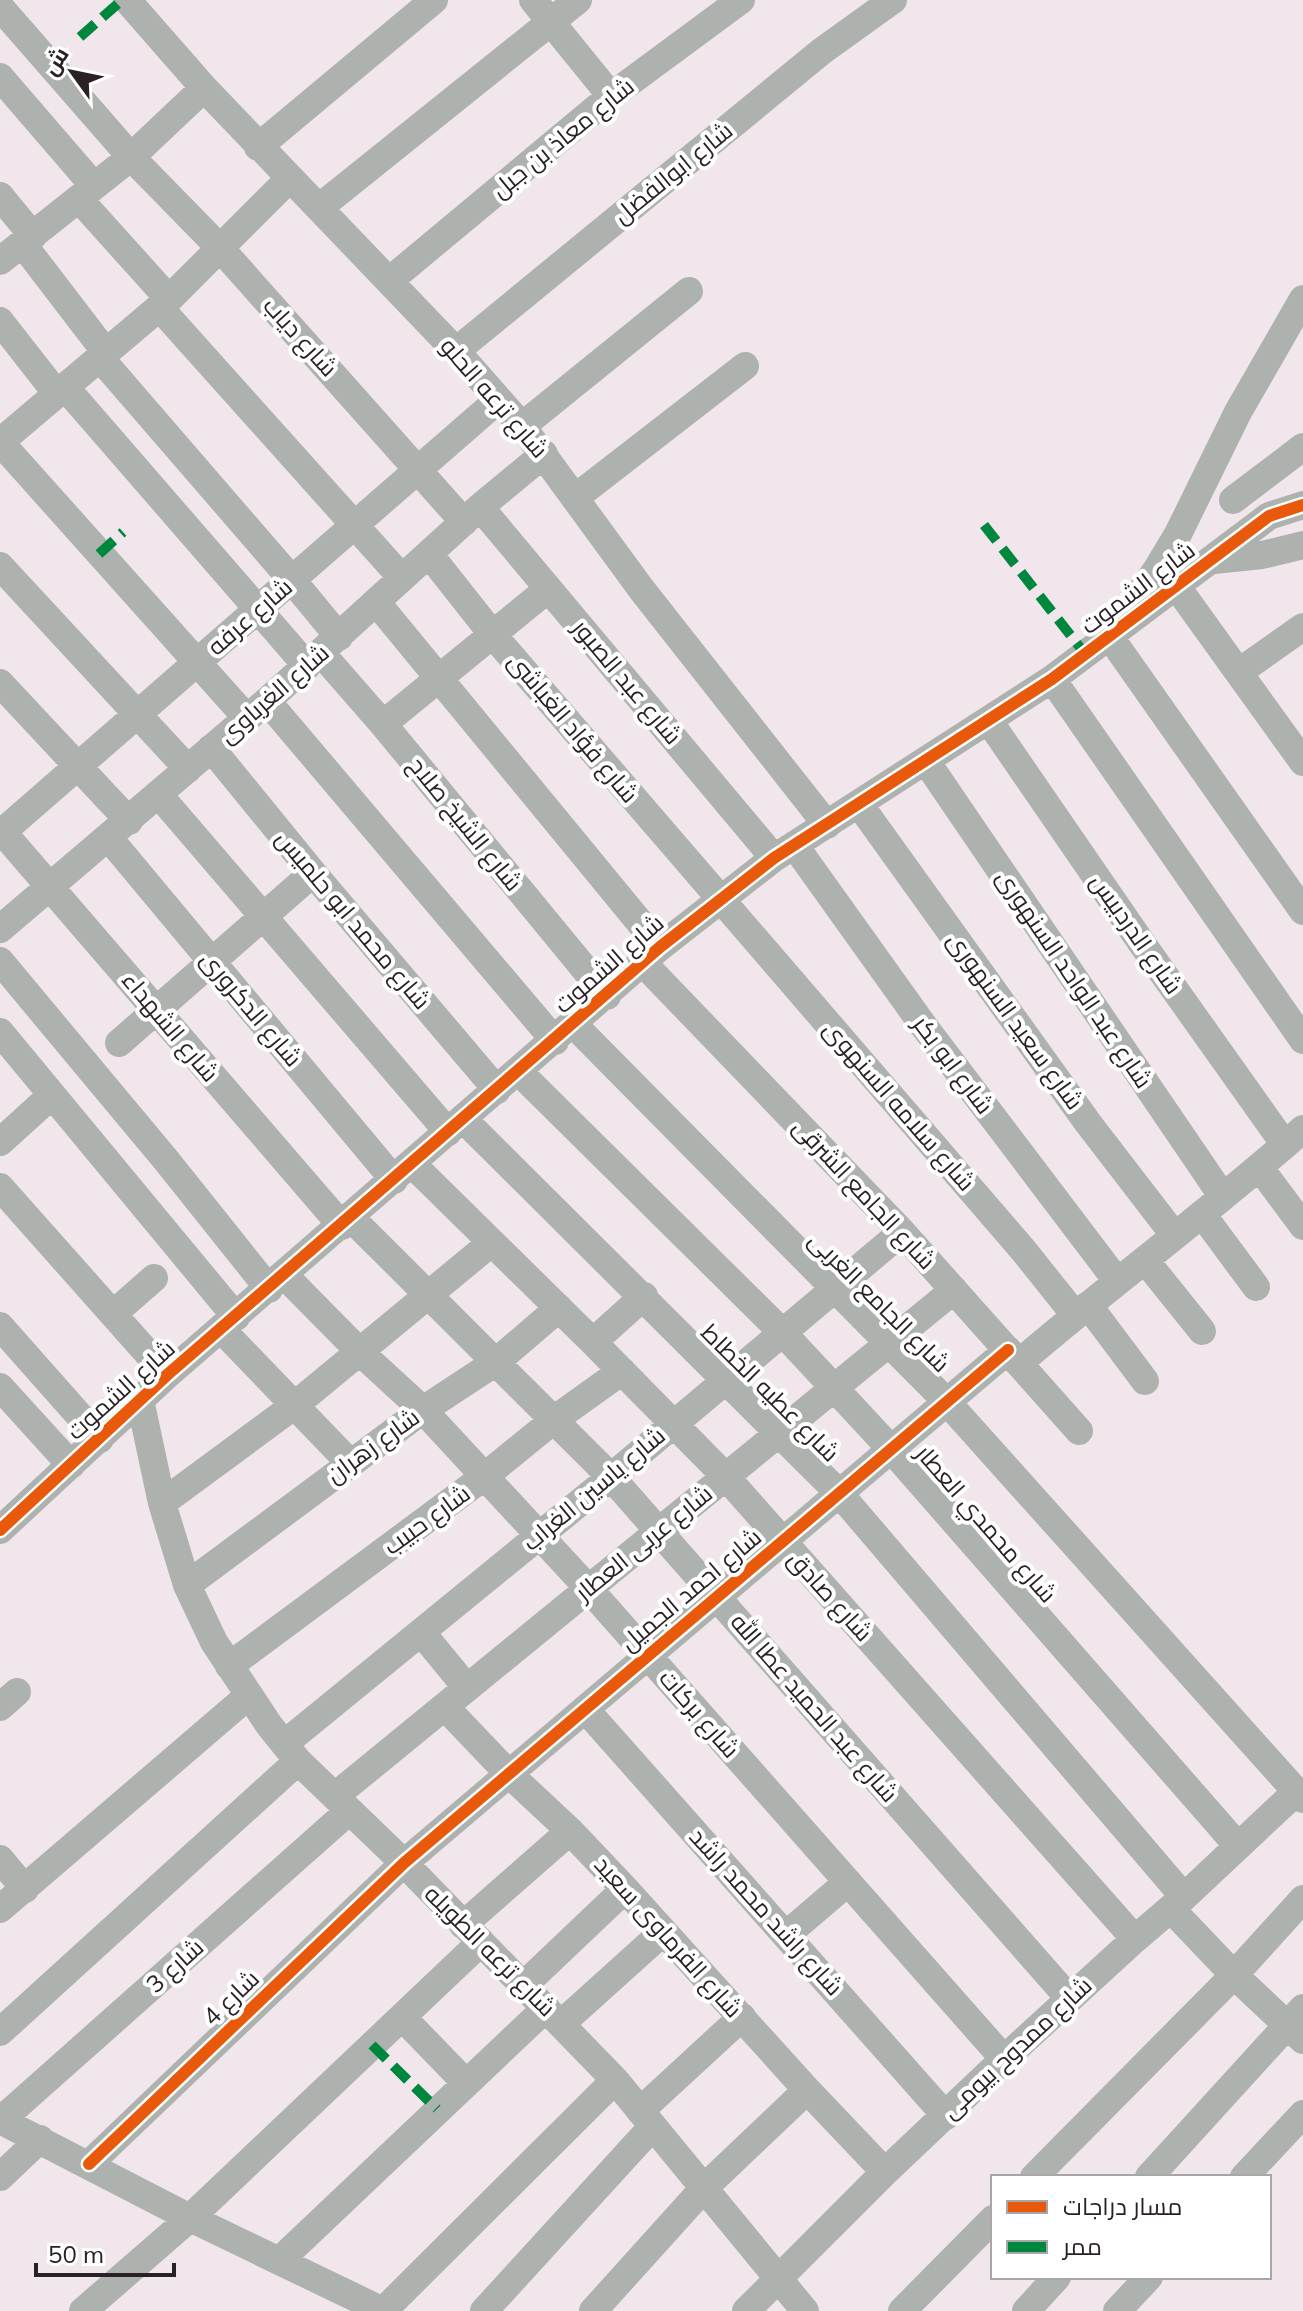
<svg xmlns="http://www.w3.org/2000/svg" width="1303" height="2311" viewBox="0 0 1303 2311" font-family="Mulish,Cairo,sans-serif">
<style>
.lines{fill:none;stroke-linecap:round;stroke-linejoin:round}
.minor{stroke:#adb2af;stroke-width:28}
.quiet{stroke:#00873e;stroke-width:10;stroke-dasharray:20 10;stroke-linecap:butt}
.cycleway-casing{stroke:#fff;stroke-width:17}
.cycleway{stroke:#e8590c;stroke-width:12}
.labels{text-anchor:middle;stroke-width:8;stroke-linejoin:round;paint-order:stroke}
.street-label{font-size:24px;fill:#292126;stroke:#fff}
</style>
<rect width="100%" height="100%" fill="#f2e6ed"/>
<g class="lines">
<path class="minor" d="M127,0l77,88 252,263 66,75 120,164 185,235
M533,0l78,96
M0,7l131,150 89,91 244,274
M0,77l94,109
M258,147l176,-147
M0,196l33,40
M79,199l90,100
M320,207l258,-207
M22,243l85,111
M0,261l131,-104 73,-69
M389,281l222,-185 130,-96
M1303,299l-65,113 -60,122 -21,35 -47,68 193,274
M160,308l242,270
M0,321l57,73
M456,351l366,-300 71,-51
M101,359l191,221 47,57
M65,387l242,279
M522,426l167,-135
M0,442l169,-143 120,-120
M0,442l246,275
M576,497l169,-131
M1233,500l70,-53
M480,507l294,351
M429,554l64,81 531,616 51,64
M1214,560l48,-5 41,-10
M0,566l188,203
M1177,587l126,175
M377,603l283,344
M321,653l62,71 224,272
M1239,672l64,-45
M1052,679l251,361
M0,683l129,138
M267,701l288,340
M989,721l154,224 142,200
M383,724l165,-135
M211,748l102,125 184,217
M926,761l297,436
M159,795l289,337
M859,804l229,319 87,113
M0,829l342,397
M0,834l498,-434
M108,837l286,343
M795,846l128,179 194,256
M0,929l267,-228 213,-194 64,-53
M0,961l166,199 103,129
M643,963l259,269 177,199
M574,1025l373,377 356,397
M0,1032l236,285
M119,1043l194,-170
M518,1071l265,262 108,116 347,397
M463,1119l376,374 345,404
M0,1142l52,-47
M412,1164l181,178 133,135 409,462
M1260,1168l43,58
M0,1187l167,188
M1202,1214l54,73
M351,1218l260,259 458,521
M1145,1260l57,71
M284,1275l77,78 62,57 166,179 415,470
M1088,1305l57,76
M113,1314l41,-36
M0,1326l100,113
M222,1330l128,133
M593,1342l51,-46
M1019,1363c93,-80 192,-152 284,-234
M0,1387l71,78
M140,1400l22,103 25,82 27,57 55,83 29,36 106,102 211,217 190,231
M162,1503l133,-98 196,-162
M0,1530l167,-155 493,-428 114,-89 278,-179 217,-163 34,-11
M187,1585l236,-175 73,-48 63,-54
M421,1632l46,56
M229,1666l256,-190 70,-57 67,-48
M0,1707l17,-15
M445,1707l64,67 61,57 55,58 182,201 78,82
M585,1709l361,407
M284,1744l327,-267 291,-245
M335,1796l619,-506
M0,1859l25,30
M0,1909l248,-213
M1171,1909l63,66 69,65
M463,1925l107,-94
M786,1935l62,-53
M524,1985l101,-96
M402,2017l63,65
M561,2024l102,-92
M0,2032l298,-271
M640,2111l102,-94
M0,2120l190,98 193,93
M1,2120l348,-309
M89,2164l315,-301 604,-513
M0,2177l40,-38
M1034,2177l200,-202 69,-76
M1149,2177l154,-169
M1244,2177l59,-63
M279,2261l267,-253
M83,2311l107,-93 291,-276
M383,2311l232,-231
M484,2311l169,-185
M593,2311l111,-123 103,-98
M746,2311l139,-139 119,-113 131,-120 49,-42 112,-105
M902,2311l91,-92
M1026,2311l31,-34
M1117,2311l32,-34"/>
<path class="quiet" d="M80,37l42,-37
M984,525l102,130
M99,554l24,-22
M372,2045l65,64"/>
<defs>
<path id="cycleway" d="M0,1530l167,-155 493,-428 114,-89 278,-179 217,-163 34,-11
M89,2164l315,-301 604,-513"/>
</defs>
<use href="#cycleway" class="cycleway-casing"/>
<use href="#cycleway" class="cycleway"/>
</g>
<g class="labels">
<g class="street-label">
<text transform="translate(563 138) rotate(-39)" y="8">شارع معاذ بن جبل</text>
<text transform="translate(673 173) rotate(-39)" y="8">شارع ابوالفضل</text>
<text transform="translate(300 337) rotate(48)" y="8">شارع دياب</text>
<text transform="translate(494 398) rotate(49)" y="8">شارع ترعه الحلو</text>
<text transform="translate(1138 588) rotate(-37)" y="8">شارع الشموت</text>
<text transform="translate(250 617) rotate(-41)" y="8">شارع عرفه</text>
<text transform="translate(627 682) rotate(50)" y="8">شارع عبد الصبور</text>
<text transform="translate(274 694) rotate(-41)" y="8">شارع الغرباوى</text>
<text transform="translate(573 728) rotate(50)" y="8">شارع فؤاد الغباشى</text>
<text transform="translate(465 824) rotate(51)" y="8">شارع الشيخ صلاح</text>
<text transform="translate(353 920) rotate(50)" y="8">شارع محمد ابو حلميس</text>
<text transform="translate(1136 934) rotate(55)" y="8">شارع الدردبيس</text>
<text transform="translate(609 964) rotate(-41)" y="8">شارع الشموت</text>
<text transform="translate(1074 979) rotate(56)" y="8">شارع عبد الواحد السنهورى</text>
<text transform="translate(251 1009) rotate(50)" y="8">شارع الدكرورى</text>
<text transform="translate(1015 1021) rotate(54)" y="8">شارع سعيد السنهورى</text>
<text transform="translate(170 1027) rotate(50)" y="8">شارع الشهداء</text>
<text transform="translate(953 1065) rotate(53)" y="8">شارع ابو بكر</text>
<text transform="translate(899 1106) rotate(49)" y="8">شارع سلامه السنهوى</text>
<text transform="translate(864 1194) rotate(47)" y="8">شارع الجامع الشرقى</text>
<text transform="translate(879 1302) rotate(45)" y="8">شارع الجامع الغربى</text>
<text transform="translate(121 1390) rotate(-42)" y="8">شارع الشموت</text>
<text transform="translate(770 1393) rotate(45)" y="8">شارع عطيه الخطاط</text>
<text transform="translate(373 1446) rotate(-36)" y="8">شارع زهران</text>
<text transform="translate(594 1489) rotate(-40)" y="8">شارع ياسين الغراب</text>
<text transform="translate(427 1520) rotate(-36)" y="8">شارع حبيب</text>
<text transform="translate(986 1524) rotate(49)" y="8">شارع محمدي العطار</text>
<text transform="translate(644 1543) rotate(-39)" y="8">شارع عربى العطار</text>
<text transform="translate(691 1590) rotate(-40)" y="8">شارع احمد الجميل</text>
<text transform="translate(830 1596) rotate(48)" y="8">شارع صادق</text>
<text transform="translate(814 1708) rotate(49)" y="8">شارع عبد الحميد عطا الله</text>
<text transform="translate(699 1714) rotate(49)" y="8">شارع بركات</text>
<text transform="translate(766 1912) rotate(48)" y="8">شارع راشد محمد راشد</text>
<text transform="translate(668 1937) rotate(48)" y="8">شارع الفرماوى سعيد</text>
<text transform="translate(490 1951) rotate(45)" y="8">شارع ترعه الطويله</text>
<text transform="translate(175 1966) rotate(-42)" y="8">شارع 3</text>
<text transform="translate(231 1998) rotate(-44)" y="8">شارع 4</text>
<text transform="translate(1017 2048) rotate(-43)" y="8">شارع ممدوح بيومى</text>
</g>
</g>
<rect x="991" y="2175" width="280" height="104" fill="#ffffff" stroke="#a9a6a8" stroke-width="2"/>
<rect x="1007" y="2201" width="40" height="12" fill="#e8590c" stroke="#a9a6a8" stroke-width="2"/>
<text x="1063" y="2215" font-size="24" fill="#292126">مسار دراجات</text>
<rect x="1007" y="2241" width="40" height="12" fill="#00873e" stroke="#a9a6a8" stroke-width="2"/>
<text x="1063" y="2255" font-size="24" fill="#292126">ممر</text>
<g transform="translate(72 72) rotate(303)" stroke="#ffffff" stroke-width="6" paint-order="stroke">
<path d="M0-6L14 30L0 20L-14 30Z" fill="#292126"/>
<text y="-12" font-size="22" font-weight="bold" text-anchor="middle" fill="#292126">ش</text>
</g>
<path d="M36 2263v12h138v-12" fill="none" stroke="#292126" stroke-width="4"/>
<text x="48" y="2263" font-size="24" fill="#292126" stroke="#ffffff" stroke-width="6" paint-order="stroke">50 m</text>
</svg>
